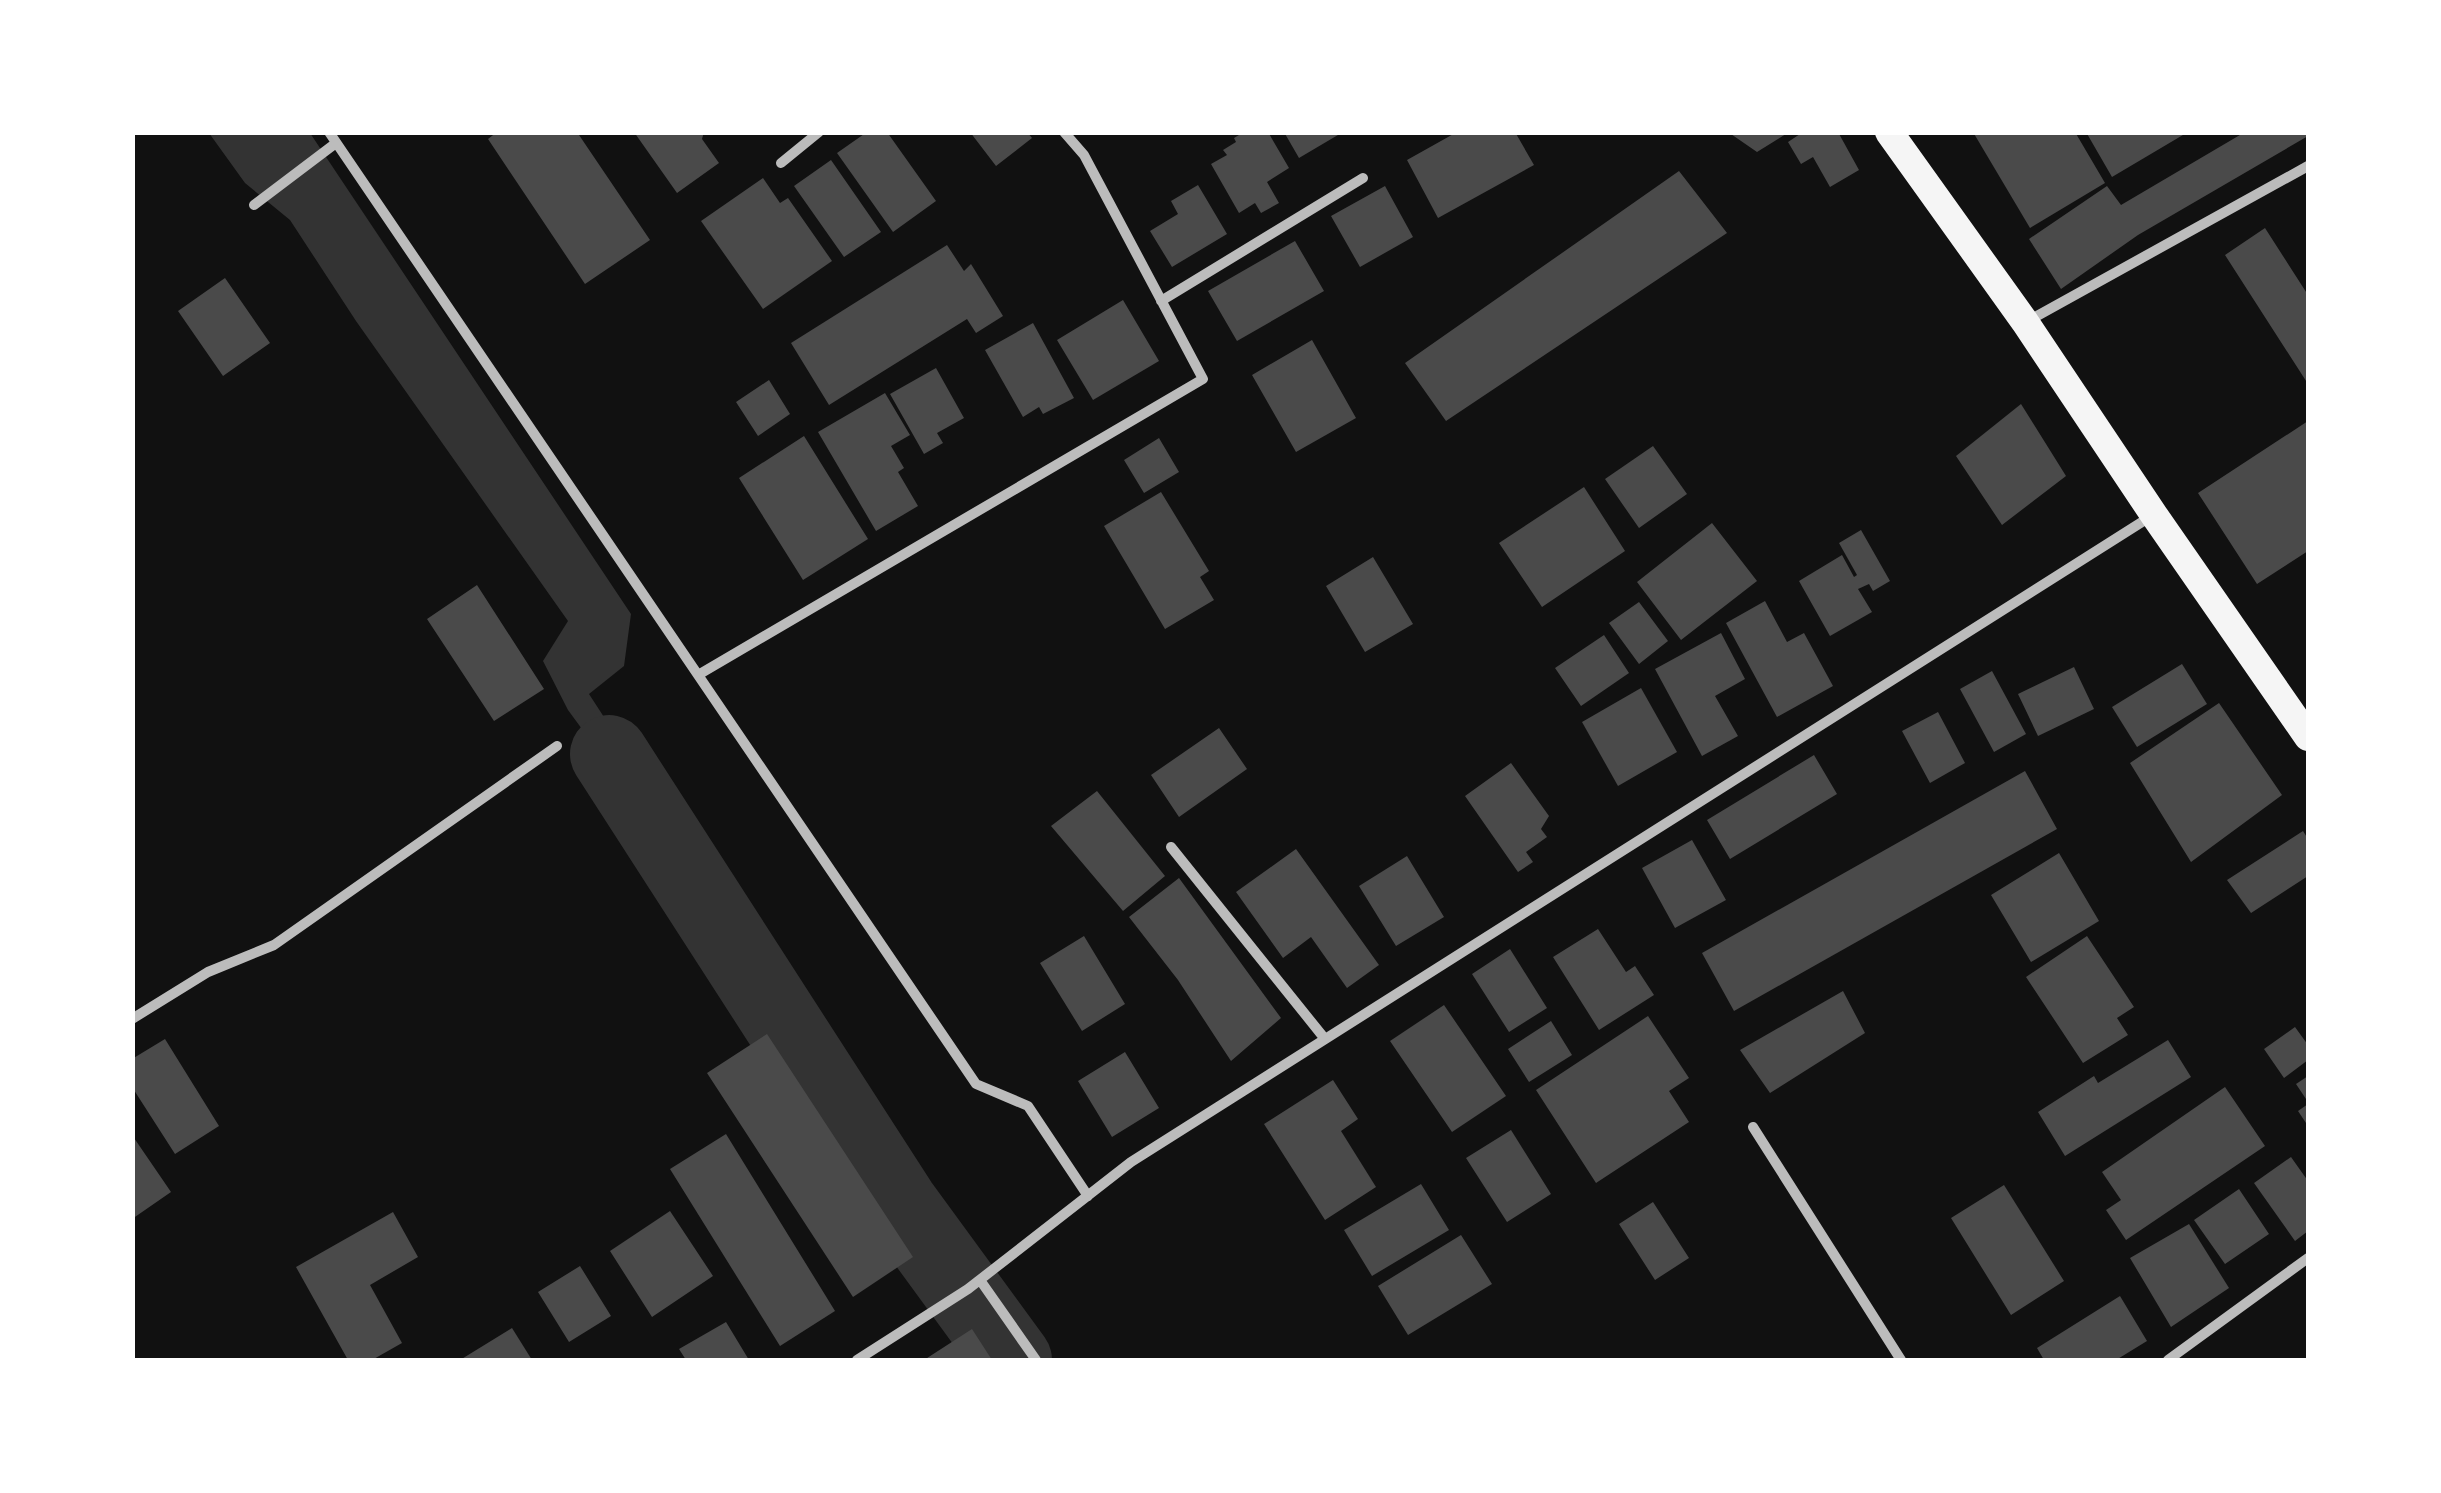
<svg xmlns="http://www.w3.org/2000/svg" width="2441" height="1493" viewBox="0 0 2441 1493" font-family="'Archivo Narrow',sans-serif">
<style>
.water{fill:#333}
.lines{fill:none;stroke-linecap:round;stroke-linejoin:round}
.river{stroke:#333;stroke-width:78}
.building{fill:#4a4a4a}
.minor{stroke:#bcbcbc;stroke-width:10}
.trunk{stroke:#f5f5f5;stroke-width:28}
</style>
<rect width="100%" height="100%" fill="#111"/>
<path class="water" d="M209,133h101l321,481 -7,52 -35,28 353,543 52,88 26,35h-18l-340,-522 -94,-128 -25,-49 25,-40 -212,-300 -66,-101 -45,-37z"/>
<g class="lines">
<path class="river" d="M609,754l290,450 114,156"/>
</g>
<path class="building" d="M497,132h80l73,108 -65,44 -97,-145z
M634,132h70l-2,7 17,24 -42,30z
M867,132h20l49,69 -43,31 -56,-79z
M970,132h57l5,6 -36,28z
M1244,132h24l21,36 -22,14 12,21 -18,10 -6,-10 -16,10 -28,-49 16,-9 -4,-5 13,-8 -2,-4z
M1284,132h59l-44,26z
M1457,132h58l19,33 -96,53 -31,-58z
M1728,132h61l-32,20z
M1803,132h35l21,38 -29,17 -17,-30 -12,7 -13,-22z
M1973,132h102l30,51 -75,45z
M2086,132h102l-76,45z
M2245,132h63v4l-170,99 -77,54 -32,-50 78,-53 14,19z
M831,160l50,72 -37,25 -50,-71z
M1679,171l48,62 -281,188 -41,-58z
M763,178l17,25 8,-5 44,63 -69,48 -62,-88z
M1198,185l29,49 -55,33 -22,-36 28,-17 -7,-13z
M1385,186l28,51 -53,30 -29,-51z
M2265,228l43,67v89l-83,-129z
M1295,241l29,50 -87,50 -29,-50z
M947,245l17,26 7,-7 32,52 -27,17 -9,-14 -138,86 -38,-62z
M225,278l45,65 -47,33 -45,-65z
M1123,300l36,61 -66,39 -36,-60z
M1033,323l41,75 -31,16 -4,-7 -16,10 -38,-67z
M1312,340l44,78 -60,34 -44,-77z
M936,368l28,50 -27,15 6,10 -19,11 -34,-60z
M769,380l21,34 -32,22 -22,-34z
M885,393l25,42 -19,11 13,22 -6,4 20,34 -42,25 -58,-99z
M2021,404l45,72 -64,49 -46,-69z
M2308,421v130l-51,33 -59,-91z
M804,436l64,103 -65,41 -64,-102z
M1159,438l20,34 -35,21 -20,-33z
M1653,446l34,48 -48,34 -34,-49z
M1584,487l41,64 -83,56 -43,-64z
M1161,492l48,79 -9,6 14,23 -49,29 -61,-103z
M1712,523l45,58 -76,59 -44,-58z
M1861,530l29,51 -17,10 -4,-7 -11,5 14,23 -42,24 -31,-55 43,-26 12,22 3,-2 -18,-32z
M1373,557l40,67 -48,28 -39,-66z
M477,585l67,104 -50,32 -67,-102z
M1765,601l22,41 17,-9 29,53 -56,31 -51,-94z
M1639,602l29,39 -29,23 -30,-41z
M1721,633l24,46 -30,17 23,40 -36,20 -47,-87z
M1604,635l25,38 -48,33 -26,-38z
M2182,664l25,40 -70,43 -25,-40z
M2074,667l20,42 -56,27 -20,-42z
M1992,671l34,63 -32,18 -34,-63z
M1641,688l36,64 -59,34 -36,-64z
M2219,703l63,92 -91,67 -61,-99z
M1938,712l27,51 -35,20 -28,-52z
M1219,728l28,41 -68,48 -28,-42z
M1814,755l23,39 -107,65 -23,-39z
M1511,763l38,53 -8,13 6,8 -21,15 7,10 -15,10 -53,-76z
M2025,771l32,58 -323,182 -32,-58z
M1097,791l68,85 -42,35 -72,-85z
M2303,831l5,8v37l-57,37 -24,-33z
M1692,840l34,60 -51,28 -33,-60z
M1296,849l83,116 -32,23 -36,-51 -28,21 -47,-66z
M2059,853l40,68 -68,41 -40,-67z
M1407,856l37,61 -48,29 -37,-60z
M1179,878l102,140 -50,43 -53,-81 -49,-63z
M1598,929l28,43 9,-6 19,29 -55,35 -46,-73z
M1084,936l41,68 -43,27 -42,-68z
M2087,936l47,71 -17,11 11,17 -45,28 -57,-86z
M1510,949l37,59 -38,24 -37,-58z
M1843,991l22,42 -95,60 -30,-43z
M1444,1005l62,91 -54,36 -62,-91z
M1648,1016l41,62 -20,13 20,31 -93,61 -60,-93z
M1551,1021l21,34 -43,27 -21,-33z
M2295,1027l13,18v15l-24,18 -20,-29z
M767,1034l146,223 -60,40 -146,-224z
M165,1039l54,87 -44,28 -43,-67v-28z
M2168,1040l23,37 -126,79 -27,-44 56,-36 4,7z
M1125,1052l34,56 -47,29 -34,-56z
M2308,1076v26l-12,-18z
M1333,1080l25,39 -17,12 35,56 -51,33 -61,-96z
M2225,1087l40,59 -139,94 -20,-30 15,-10 -19,-28z
M2308,1104v22l-10,-15z
M1511,1130l40,64 -44,28 -41,-64z
M726,1134l109,177 -55,35 -110,-177z
M132,1135l39,57 -39,27z
M2291,1157l17,24v50l-13,10 -41,-58z
M1421,1184l28,46 -77,46 -28,-46z
M2004,1185l60,96 -53,34 -60,-97z
M2239,1189l30,45 -44,30 -31,-44z
M1653,1202l36,56 -34,22 -36,-56z
M670,1211l43,65 -61,41 -42,-66z
M393,1212l25,45 -48,28 32,58 -30,17h-24l-52,-93z
M2189,1224l40,64 -58,39 -41,-69z
M1461,1235l31,49 -84,51 -30,-49z
M580,1266l31,50 -42,26 -31,-50z
M2120,1296l27,45 -31,19h-72l-7,-12z
M726,1322l23,38h-63l-7,-11z
M512,1328l20,32h-72z
M972,1329l20,31h-68z"/>
<g class="lines">
<path class="minor" d="M329,132l647,952 52,22 60,90
M781,163l38,-31
M254,205l82,-62
M1161,301l202,-123
M2026,322l282,-156
M698,675l505,-296 -119,-224 -20,-23
M1171,847l154,192
M132,1019l76,-47 66,-27 283,-199
M1753,1127l148,233
M980,1280l56,80
M857,1360l111,-71 163,-127 1022,-647
M2168,1360l140,-102"/>
<path class="trunk" d="M1889,132l136,190 129,193 154,222"/>
</g>
<rect width="2441" height="1493" fill="none" stroke="#ffffff" stroke-width="270"/>
</svg>
